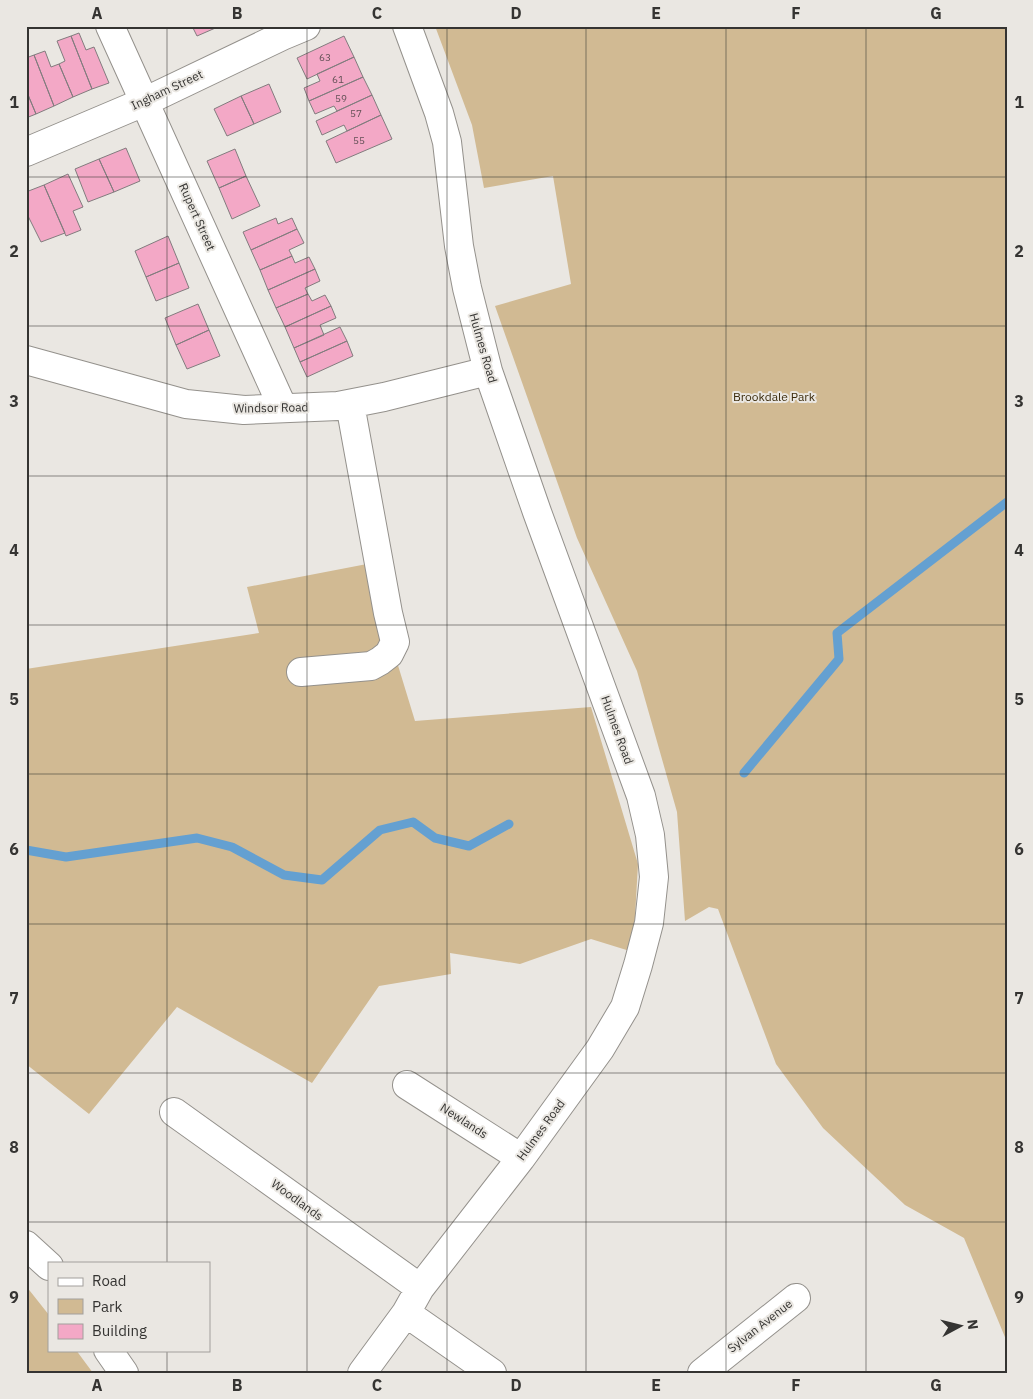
<svg xmlns="http://www.w3.org/2000/svg" width="1033" height="1399" viewBox="0 0 1033 1399" font-family="'IBM Plex Sans',sans-serif">
<style>
.green{fill:#d1ba93}
.lines{fill:none;stroke-linecap:round;stroke-linejoin:round}
.stream{stroke:#64a0d1;stroke-width:9}
.building{fill:#f3a8c6;stroke:#827c7e}
.minor-casing{stroke:#94918c;stroke-width:30}
.minor{stroke:#fff;stroke-width:28}
.grid{fill:none;stroke:#353432;stroke-width:1;stroke-opacity:0.55}
.labels{text-anchor:middle;stroke-width:4;stroke-linejoin:round;paint-order:stroke}
.number-label{font-size:10px;fill:#645157}
.street-label{font-size:12px;fill:#353432;stroke:#eae7e2}
.park-label{font-size:12px;fill:#3c2c0d;stroke:#eae7e2}
.neatline{fill:none;stroke:#353432;stroke-width:2}
.grid-label{font-size:16px;text-anchor:middle;font-weight:bold;fill:#353432}
</style>
<rect width="100%" height="100%" fill="#eae7e2"/>
<path class="green" d="M435,26h572v1316l-43,-104 -59,-33 -82,-77 -47,-64 -58,-155 -9,-2 -24,14 -8,-109 -40,-141 -60,-133 -82,-232 76,-22 -18,-108 -69,12 -12,-63z
M367,564l48,157 176,-14 47,157 -5,88 -42,-13 -71,25 -70,-11 1,21 -72,12 -67,97 -135,-76 -88,107 -63,-50v-395l233,-36 -12,-46z
M26,1286l23,29v35h27l17,23h-67z"/>
<g class="lines">
<path class="stream" d="M744,773l95,-114 -2,-26 170,-131
M26,850l40,7 131,-19 35,9 52,28 38,5 58,-50 33,-8 22,16 34,8 40,-22"/>
</g>
<path class="building" d="M192,26h28l-23,10z
M79,33l7,17 8,-3 15,36 -17,6 -21,-53z
M71,36l21,53 -19,8 -14,-33 6,-3 -8,-20z
M344,36l10,21 -47,22 -10,-21z
M45,51l6,16 8,-3 14,33 -19,9 -20,-51z
M34,55l20,51 -18,8 -10,-24v-12h2l-2,-20z
M354,57l9,20 -54,24 -5,-13 16,-7 -3,-7z
M363,77l9,18 -35,16 -3,-5 -19,8 -6,-13z
M269,84l12,28 -27,12 -13,-28z
M26,90l10,24 -10,4z
M372,95l9,20 -34,16 -3,-6 -22,10 -6,-14z
M241,96l13,28 -27,12 -13,-27z
M381,115l11,24 -56,24 -10,-22z
M126,148l14,33 -26,11 -15,-33z
M235,149l11,27 -27,12 -12,-27z
M99,159l15,33 -26,10 -13,-33z
M68,174l15,33 -10,4 8,19 -15,6 -22,-51z
M246,176l14,30 -28,13 -13,-31z
M44,185l21,48 -24,9 -15,-30v-20z
M276,218l2,6 14,-6 5,11 -46,21 -8,-18z
M297,229l7,14 -15,7 3,6 -32,14 -9,-20z
M168,236l11,27 -33,14 -11,-26z
M292,256l3,7 14,-6 6,12 -47,21 -8,-20z
M179,263l10,25 -33,13 -10,-24z
M315,269l5,12 -15,7 3,6 -32,14 -8,-18z
M308,294l4,7 13,-6 6,11 -46,21 -9,-19z
M198,304l11,26 -33,15 -11,-27z
M331,306l5,12 -16,7 4,10 -30,13 -9,-21z
M340,327l7,14 -47,21 -6,-14z
M209,330l11,26 -33,13 -11,-24z
M347,341l6,15 -46,21 -7,-15z"/>
<g class="lines">
<defs>
<path id="minor" d="M110,26l173,382
M26,152l118,-50 138,-66 24,-10
M26,360l160,44 58,6 94,-4 46,-9 104,-26
M301,672l70,-6 9,-5 9,-7 6,-12 -7,-29 -38,-209
M407,1085l114,73
M174,1112l246,176
M26,1245l23,21
M406,1313l86,60
M108,1350l16,23
M362,1373l44,-60 14,-25 101,-130 79,-109 25,-42 13,-42 11,-42 5,-46 -4,-42 -9,-39 -104,-284 -49,-141 -21,-83 -8,-42 -12,-104 -8,-29 -32,-87
M702,1373l94,-75"/>
</defs>
<use href="#minor" class="minor-casing"/>
<use href="#minor" class="minor"/>
</g>
<path class="grid" d="M167,26v1237M307,26v1347M447,26v1347M586,26v1347M726,26v1347M866,26v1347M26,177h981M26,326h981M26,476h981M26,625h981M26,774h981M26,924h981M26,1073h981M26,1222h981M167,1350v23"/>
<g class="labels">
<g class="number-label">
<text x="325" y="61">63</text>
<text x="338" y="83">61</text>
<text x="341" y="102">59</text>
<text x="356" y="117">57</text>
<text x="359" y="144">55</text>
</g>
<g class="street-label">
<text transform="translate(167 90) rotate(-25)" y="4">Ingham Street</text>
<text transform="translate(197 217) rotate(66)" y="4">Rupert Street</text>
<text transform="translate(483 348) rotate(74)" y="4">Hulmes Road</text>
<text transform="translate(271 408) rotate(-1)" y="4">Windsor Road</text>
<text transform="translate(617 730) rotate(70)" y="4">Hulmes Road</text>
<text transform="translate(464 1121) rotate(33)" y="4">Newlands</text>
<text transform="translate(541 1130) rotate(-54)" y="4">Hulmes Road</text>
<text transform="translate(297 1200) rotate(36)" y="4">Woodlands</text>
<text transform="translate(760 1326) rotate(-38)" y="4">Sylvan Avenue</text>
</g>
<g class="park-label">
<text x="774" y="401">Brookdale Park</text>
</g>
</g>
<rect width="1033" height="1399" fill="none" stroke="#eae7e2" stroke-width="55"/>
<rect x="48" y="1262" width="162" height="90" fill="#eae7e2" stroke="#a29f9c"/>
<rect x="58" y="1278" width="25" height="8" fill="#ffffff" stroke="#a29f9c"/>
<text x="92" y="1286" font-size="15" fill="#353432">Road</text>
<rect x="58" y="1299" width="25" height="15" fill="#d1ba93" stroke="#a29f9c"/>
<text x="92" y="1312" font-size="15" fill="#353432">Park</text>
<rect x="58" y="1324" width="25" height="15" fill="#f3a8c6" stroke="#a29f9c"/>
<text x="92" y="1336" font-size="15" fill="#353432">Building</text>
<g transform="translate(960 1326) rotate(83)" stroke="#eae7e2" stroke-width="4" paint-order="stroke">
<path d="M0-4L9 19L0 12L-9 19Z" fill="#353432"/>
<text y="-8" font-size="14" font-weight="bold" text-anchor="middle" fill="#353432">N</text>
</g>
<rect x="28" y="28" width="978" height="1344" class="neatline"/>
<g class="grid-label">
<text x="97" y="19">A</text>
<text x="237" y="19">B</text>
<text x="377" y="19">C</text>
<text x="516" y="19">D</text>
<text x="656" y="19">E</text>
<text x="796" y="19">F</text>
<text x="936" y="19">G</text>
<text x="14" y="108">1</text>
<text x="1019" y="108">1</text>
<text x="14" y="257">2</text>
<text x="1019" y="257">2</text>
<text x="14" y="407">3</text>
<text x="1019" y="407">3</text>
<text x="14" y="556">4</text>
<text x="1019" y="556">4</text>
<text x="14" y="705">5</text>
<text x="1019" y="705">5</text>
<text x="14" y="855">6</text>
<text x="1019" y="855">6</text>
<text x="14" y="1004">7</text>
<text x="1019" y="1004">7</text>
<text x="14" y="1153">8</text>
<text x="1019" y="1153">8</text>
<text x="14" y="1303">9</text>
<text x="1019" y="1303">9</text>
<text x="97" y="1391">A</text>
<text x="237" y="1391">B</text>
<text x="377" y="1391">C</text>
<text x="516" y="1391">D</text>
<text x="656" y="1391">E</text>
<text x="796" y="1391">F</text>
<text x="936" y="1391">G</text>
</g>
</svg>
